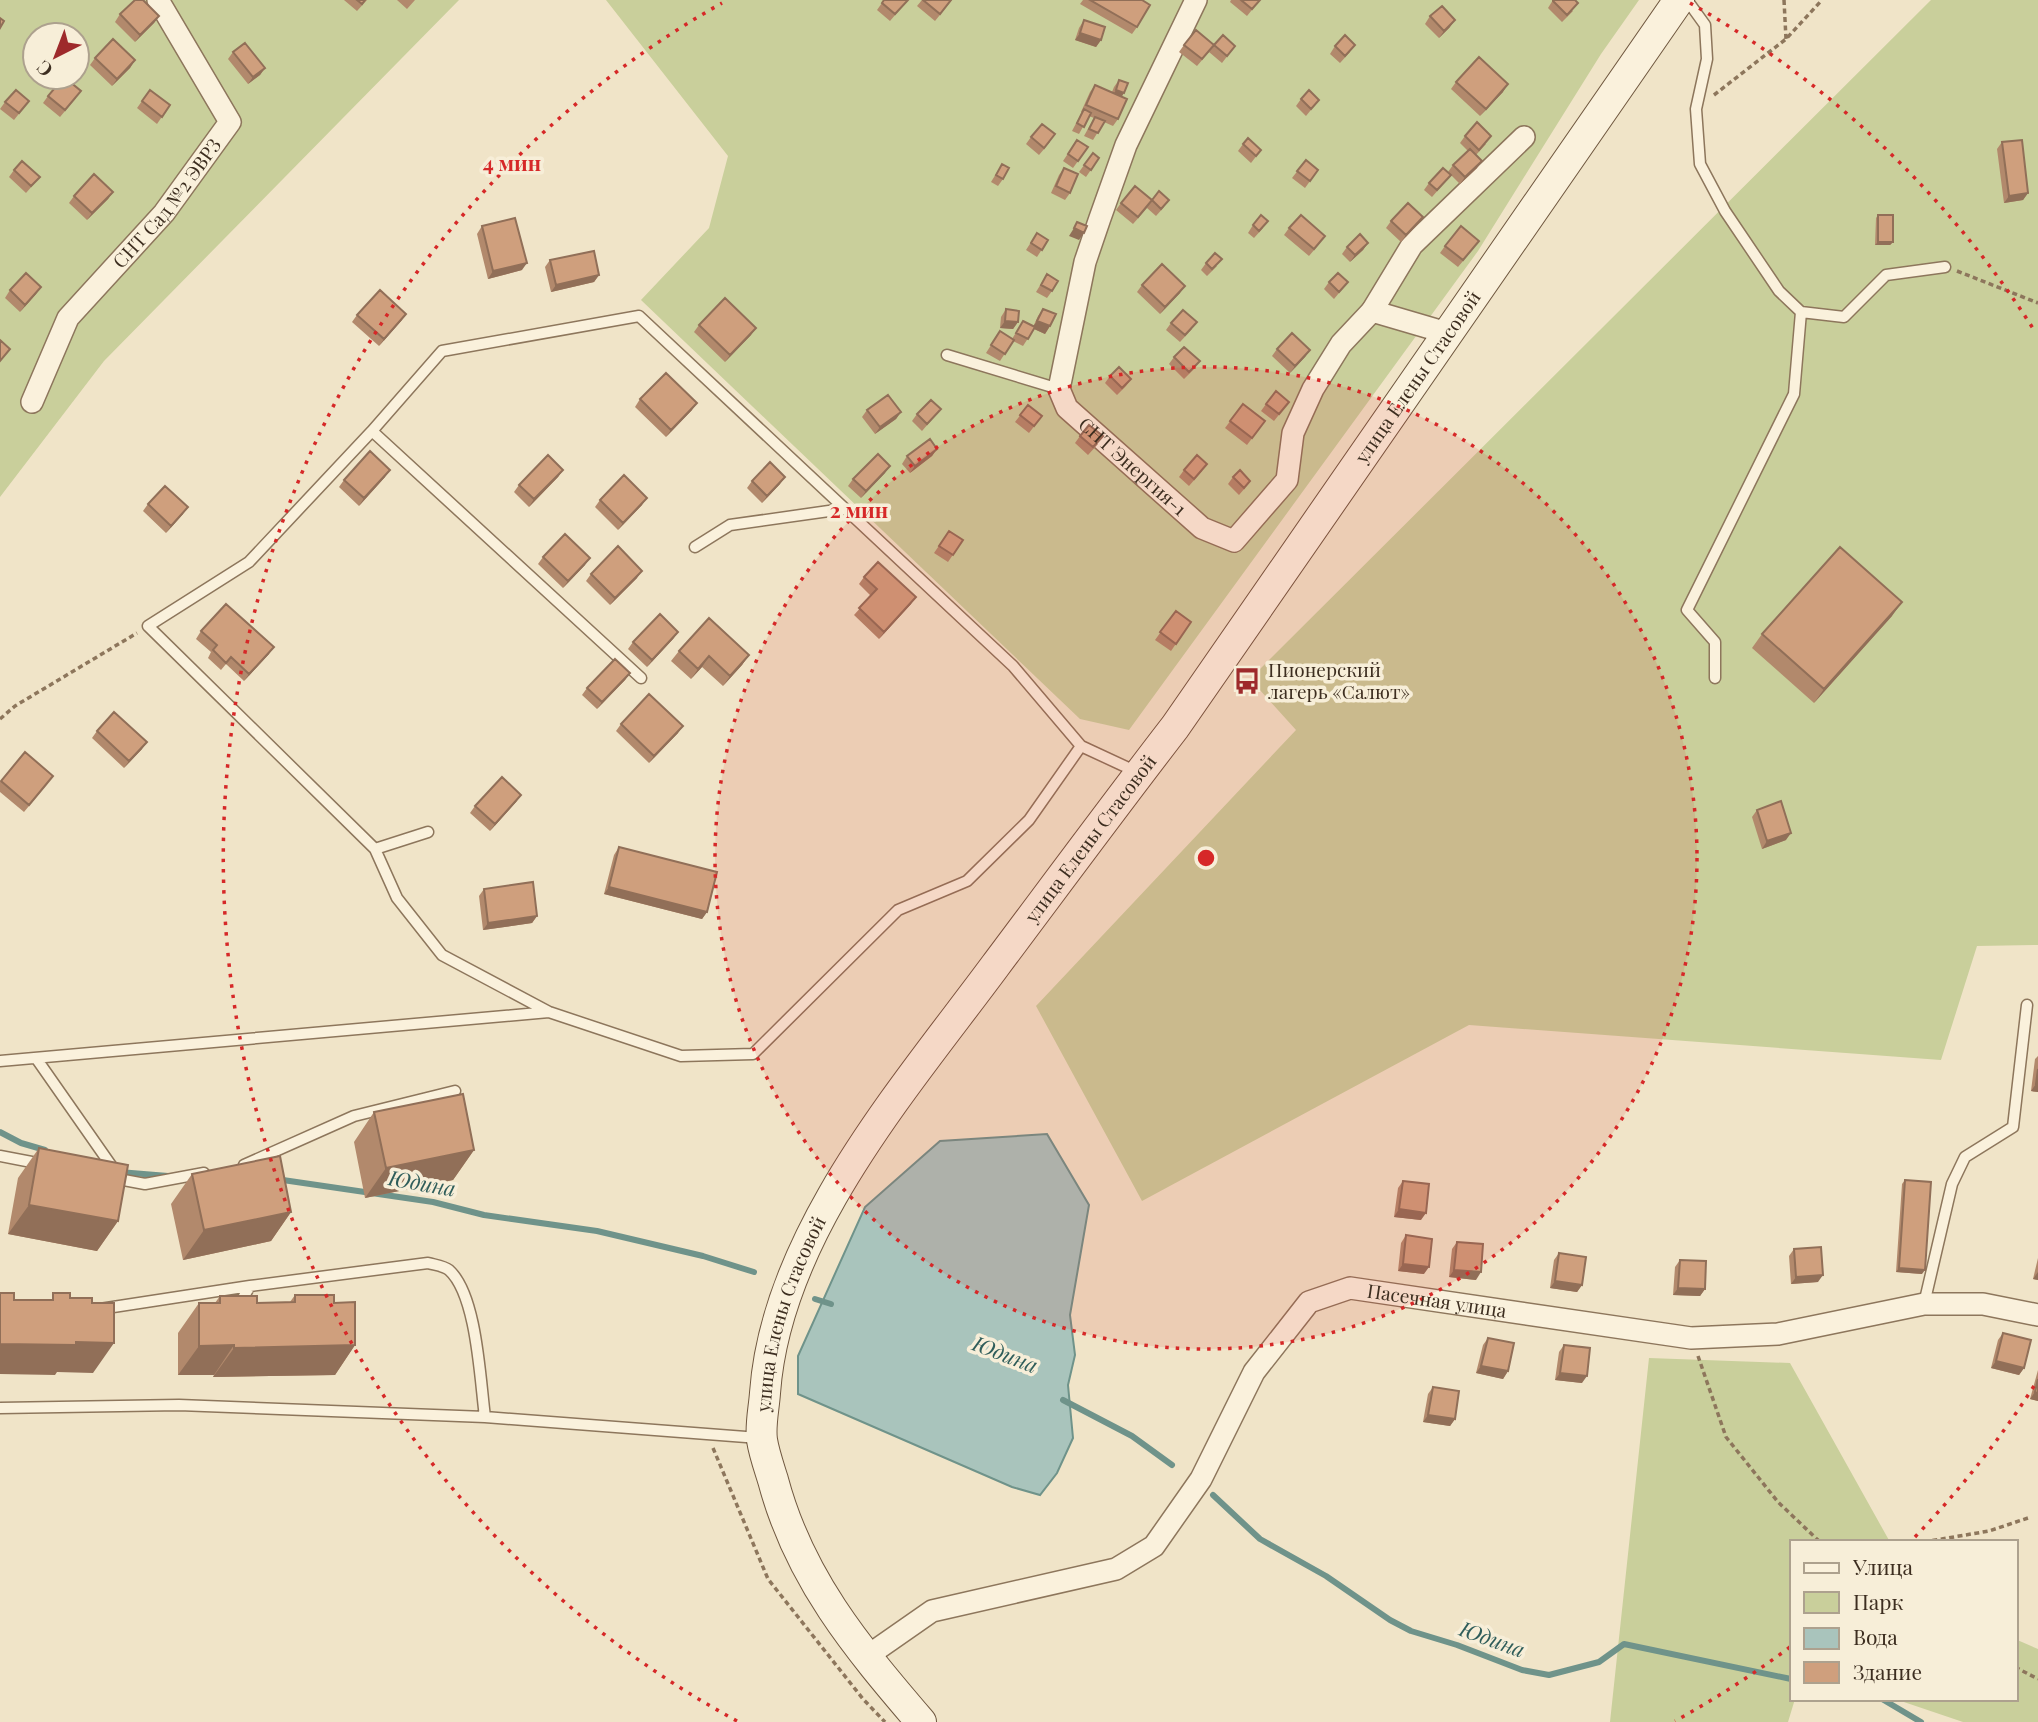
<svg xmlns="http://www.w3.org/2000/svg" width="2038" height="1722" viewBox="0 0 2038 1722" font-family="'Playfair Display',serif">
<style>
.green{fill:#c9cf9b;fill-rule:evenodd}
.water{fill:#a9c4bc;stroke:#6f938a;stroke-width:2}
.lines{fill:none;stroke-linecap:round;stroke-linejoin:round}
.stream{stroke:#6f938a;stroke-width:6}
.service-casing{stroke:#8d765c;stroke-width:13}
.minor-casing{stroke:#8d765c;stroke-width:24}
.secondary-casing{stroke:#6f573f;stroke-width:32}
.path{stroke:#8d765c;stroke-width:3.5;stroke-dasharray:5 3.5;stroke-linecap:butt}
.service{stroke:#faf1dc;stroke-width:10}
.minor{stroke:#faf1dc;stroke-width:21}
.secondary{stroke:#faf1dc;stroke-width:30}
.wall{fill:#b2896c}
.shaded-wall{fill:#916f58}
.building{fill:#cf9f7d;stroke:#916f58;stroke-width:2}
.ring{fill:none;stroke:#d62828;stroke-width:3.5;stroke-dasharray:3.5 7}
.labels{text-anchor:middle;stroke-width:7;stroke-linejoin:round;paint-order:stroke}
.street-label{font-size:19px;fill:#3d2e20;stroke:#f7eed8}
.poi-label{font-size:19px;fill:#3d2e20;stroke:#f7eed8;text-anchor:start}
.water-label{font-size:21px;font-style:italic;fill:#2f5d5a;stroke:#f7eed8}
.centre{fill:#d62828;stroke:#f7eed8;stroke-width:3.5}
.ring-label{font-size:21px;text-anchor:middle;font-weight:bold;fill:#d62828;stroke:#f7eed8;stroke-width:7;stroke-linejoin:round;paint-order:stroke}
</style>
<rect width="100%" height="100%" fill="#f0e4c8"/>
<path class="green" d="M0,0h459l-355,361 -104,136zM35,35h42v42h-42z
M606,0h1033l-38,54 -123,197 -349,479 -49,-11 -439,-419 68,-72 19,-72z
M1931,0h107v945l-61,1 -36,114 -472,-35 -327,176 -106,-195 260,-276 -46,-51z
M1649,1358l141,5 100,179h-99v157h4l-7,23h-178z
M2015,1639l23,10v73h-75l-68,-23h120z"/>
<path class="water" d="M1047,1134l42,71 -19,110 5,40 -7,30 5,53 -16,35 -17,22 -28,-8 -214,-93v-38l67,-149 75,-66z"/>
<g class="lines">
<path class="stream" d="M0,1132l21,11 24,7
M119,1172l49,4
M276,1179l157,23 51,13 113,16 106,25 51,16
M815,1299l16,5
M1063,1400l69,36 40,29
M1213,1495l47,44 66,37 64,44 21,11 46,14 65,25 27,5 50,-13 25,-18 167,35
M1882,1699l39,23"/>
<defs>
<path id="service" d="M1687,0l18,25 2,34 -11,50 4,55 25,47 54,80 22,21 43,5 42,-42 59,-8
M947,355l112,34
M372,431l269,247
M695,547l35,-22 113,-16
M1715,678v-36l-28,-32 107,-216 7,-82
M1081,746l-68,-80 -374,-350 -197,35 -70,80 -123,131 -101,64 227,223 22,49 45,57 107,57 132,44 72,-2 145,-144 69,-29 62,-61 52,-74 56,26
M375,849l53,-17
M36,1058l79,113
M0,1061l549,-49
M0,1156l42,8
M244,1165l110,-49 101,-25
M113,1178l32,6 59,-11
M1924,1304l28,-120 13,-27 48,-30 14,-122
M241,1307l-1,-4 10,-17 178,-23c7,2 16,3 21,7 28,25 31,110 36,147
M100,1309l150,-23
M0,1408l179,-3 306,12 274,21"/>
<g id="minor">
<path id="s1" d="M1196,0l-70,145 -26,73 -15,44 -26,127 8,19 135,120 32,13 53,-61 6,-47 20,-44 28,-45 31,-33 75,22"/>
<path d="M1372,311l40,-66 112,-108"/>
<path id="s2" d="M32,402l36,-84 96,-105 66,-91 -72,-122"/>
<path id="s3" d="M866,1657l66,-46 184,-42 38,-23 47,-67 53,-107 55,-70 41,-14 341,50 87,-4 146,-30h59l55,11"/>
</g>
<g id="secondary">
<path id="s4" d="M921,1722c-65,-76 -122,-144 -148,-242 -4,-13 -9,-27 -11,-40 -2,-15 2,-32 3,-47 11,-158 139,-304 230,-427 60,-80 119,-160 180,-239l504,-727"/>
</g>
</defs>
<use href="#service" class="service-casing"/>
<use href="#minor" class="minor-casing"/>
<use href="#secondary" class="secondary-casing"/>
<path class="path" d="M1784,0l2,39
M1714,95l72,-56 36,-39
M1957,271l81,32
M0,719l15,-13 122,-73
M1698,1356l28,81 52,65 42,40
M713,1448l55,131 95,120 22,23
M1924,1542l65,-11 39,-13
M2015,1667l23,12"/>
<use href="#service" class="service"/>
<use href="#minor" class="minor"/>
<use href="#secondary" class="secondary"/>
</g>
<path class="wall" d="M344,0h23l-10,11z
M397,0h18l-8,9z
M884,0h24l-18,21 -13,-11z
M922,0h30l-17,21 -18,-15z
M1083,0h59l-5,27 -5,7 -52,-30z
M1231,0h29l-13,16 -17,-14z
M1553,0l20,11 -11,11 -14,-14z
M120,14l39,2 -5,7 -19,19 -20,-20z
M1430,16l20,11 -11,11 -14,-14z
M1084,20l17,20 -5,7 -21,-7 4,-12z
M1184,45l25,7 -12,14 -18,-14z
M1214,45l21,1 -13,17 -13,-11z
M1335,46l15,6 -10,11 -10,-9z
M233,52l32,16 -5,7 -12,9 -20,-25z
M95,58l40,2 -5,8 -18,18 -22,-21z
M1119,80l3,17 -4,22 -5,7 -9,-4 -11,18 -9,-4 10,-18 -5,-2 -10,18 -7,-3 10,-19h-1l9,-20 5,-7 17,7 2,-5z
M1456,82l47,10 -23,24 -29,-27z
M150,90l20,15 -13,19 -20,-16z
M48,96l28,2 -16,19 -17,-14z
M1301,99l18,1 -13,16 -10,-10z
M29,101l-15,19 -14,-11 5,-7z
M1465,136l21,8 -10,11 1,13 -17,16 -9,-9 -19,22 -8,-7 5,-7 19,-11 5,-7 15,-14 -8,-8z
M1031,137l19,5 -11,13 -13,-11z
M1077,140l11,7 -15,21 -10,-7z
M2002,142l26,51 -5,7 -19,3 -7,-54z
M1243,144l18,6 -10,13 -13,-12z
M1093,153l6,5 -13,19 -7,-5z
M1306,160l12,10 -13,18 -13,-10z
M1002,164l1,15 -5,7 -7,-4z
M1064,168l6,25 -5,7 -14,-7 8,-18z
M14,170l26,7 -14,16 -17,-16z
M113,192l-5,7 -21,21 -18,-17 5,-7z
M1152,200l12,7 -8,9 -9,-8 -14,16 -17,-14 5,-7z
M1878,215l15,27 -3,3h-15l1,-27z
M1423,217l-5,7 -17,18 -15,-14 5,-7z
M1253,225l10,3 -9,10 -6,-5z
M482,226l40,44 -34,9 -11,-45z
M1289,228l31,15 -11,13 -25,-21z
M1037,233l11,7 -11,17 -11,-7z
M1368,243l-5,7 -13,12 -8,-8 5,-7z
M1445,246l29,2 -16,19 -18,-14z
M550,260l49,15 -5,7 -43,10 -6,-25z
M1206,263l11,3 -10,10 -6,-6z
M1047,274l5,17 -5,7 -11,-6z
M1329,282h19l-14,17 -10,-10z
M1142,285l38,8 -20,21 -23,-22z
M10,290l26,4 -16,18 -15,-14z
M1006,309l12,13 -5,7 -13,-1 1,-11z
M1043,309l7,17 -5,8 -11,-5 -11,17 -10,-5 -13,20 -14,-8 14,-22 12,8 11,-18 10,6 5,-11z
M406,314l-5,7 -22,25 -27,-24 5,-7z
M1171,323l21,6 -12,13 -14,-12z
M699,325l52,10 -26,27 -31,-30z
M1277,349l33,1 -5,7 -15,16 -18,-17z
M1174,357l26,4 -6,8 -10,10 -15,-15z
M1110,376l21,3 -5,7 -9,9 -12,-12z
M640,399l52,11 -26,27 -31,-30z
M1289,402l-15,19 -13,-10 5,-7z
M1243,404l22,17 -18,24 -22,-17z
M1028,405l14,11 -13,17 -14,-11z
M941,409l-19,22 -10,-10 5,-7z
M867,410l34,2 -5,7 -21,15 -13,-17z
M1080,436l18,8 -10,11 -13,-12z
M937,449l-5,7 -22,17 -8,-9 5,-8z
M563,470l-5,7 -29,30 -15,-15 5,-7z
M1184,470l18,1 -13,15 -10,-9z
M885,473l-24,25 -13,-12 5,-7z
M385,477l-26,29 -20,-19 5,-7z
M1233,477l12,11 -6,7 -11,-11z
M752,481l28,3 -18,19 -15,-15z
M600,500l42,5 -24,25 -23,-23z
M148,504l35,10 -17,19 -23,-22z
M949,531l14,9 -15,22 -14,-9z
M543,557l42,8 -22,23 -25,-24z
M591,574l46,4 -27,27 -24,-24z
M864,577l47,27 -32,35 -25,-24 17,-19 -12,-12z
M1176,611l15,11 -20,29 -16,-11z
M1892,616l-78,87 -62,-55 10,-14z
M201,631l68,23 -25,27 -18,-17 -5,6 -13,-12 3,-6 -15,-13z
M678,632l-5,7 -26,28 -19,-18 5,-7z
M679,651l70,4 -7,10 -19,21 -21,-19 -11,12 -20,-18z
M630,673l-5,7 -28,29 -15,-14 5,-7z
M621,724l57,9 -29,30 -33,-32z
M97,731l45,18 -18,19 -32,-30z
M25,752l23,31 -24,29 -24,-20v-10z
M521,795l-5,7 -26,29 -20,-18 5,-7z
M1757,810l29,30 -24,9 -10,-32z
M619,847l88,65 -5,7 -98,-25 10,-39z
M484,889l53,27 -5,7 -49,7 -4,-34z
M2038,1056v36l-7,-1 4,-32z
M374,1112l100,38 -21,30 -88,18 -11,-56z
M39,1148l79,73 -21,30 -89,-17 10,-56z
M192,1174l99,38 -20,29 -88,19 -12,-56z
M1905,1180l17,94 -26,-2 6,-88z
M1403,1181l18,39 -27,-3 4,-29z
M1406,1235l18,39 -26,-3 3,-28z
M1457,1242l19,38 -27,-3 3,-28z
M1794,1249l24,33 -27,2 -2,-28z
M1559,1253l23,32 -5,7 -27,-4 4,-28z
M2038,1258v22l-5,-1z
M1680,1260l25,29 -5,7 -27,-1 2,-28z
M295,1295l39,8 21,42 -20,30 -122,2 1,-2h-36v-42l21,-30h16l5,-7 37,7 33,-1z
M2003,1333l21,35 -5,7 -28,-7 7,-28z
M1488,1338l20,33 -5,8 -27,-6 7,-28z
M1564,1345l18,38 -27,-3 4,-28z
M2038,1370v31l-8,-2z
M1433,1387l22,32 -5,7 -27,-4 5,-28z"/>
<path class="shaded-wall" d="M159,16l-5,7 -19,19 5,-7z
M1455,20l-5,7 -11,11 5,-7z
M1080,33l21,7 -5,7 -21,-7z
M135,60l-5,8 -18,18 5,-7z
M265,68l-5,7 -12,9 5,-7z
M1508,84l-5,8 -23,24 6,-7z
M1116,90l8,3 -5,8 -8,-3z
M1482,161l-5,7 -17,16 5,-7z
M113,192l-5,7 -21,21 5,-7z
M2028,193l-5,7 -19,3 5,-7z
M1423,217l-5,7 -17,18 5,-7z
M1074,228l10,5 -5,7 -10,-4z
M1878,242h15l-3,3h-15z
M1368,243l-5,7 -13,12 5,-7z
M527,263l-5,7 -34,9 5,-8z
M599,275l-5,7 -43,10 5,-7z
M1185,286l-5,7 -20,21 5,-7z
M41,287l-5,7 -16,18 5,-7z
M406,314l-5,7 -22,25 5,-7z
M1005,321l13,1 -5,7 -13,-1z
M1037,321l13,5 -5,8 -13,-6z
M756,328l-5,7 -26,27 5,-7z
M1310,350l-5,7 -15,16 5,-7z
M697,403l-5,7 -26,27 5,-7z
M901,412l-5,7 -21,15 5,-7z
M937,449l-5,7 -22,17 5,-7z
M890,466l-5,7 -24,25 5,-7z
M390,470l-5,7 -26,29 5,-8z
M563,470l-5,7 -29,30 5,-8z
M785,477l-5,7 -18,19 5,-7z
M647,498l-5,7 -24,25 5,-7z
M188,507l-5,7 -17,19 5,-7z
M590,558l-5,7 -22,23 5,-7z
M642,571l-5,7 -27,27 5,-7z
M916,597l-5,7 -32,35 5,-7z
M1902,602l-10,14 -78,87 10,-14z
M678,632l-5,7 -26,28 5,-7z
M274,647l-5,7 -25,27 5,-7z
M749,655l-7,10 -19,21 7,-10z
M709,656l-7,11 -11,12 7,-10z
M630,673l-5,7 -28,29 5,-7z
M683,726l-5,7 -29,30 5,-7z
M147,742l-5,7 -18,19 5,-7z
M521,795l-5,7 -26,29 5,-7z
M1791,833l-5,7 -24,9 5,-8z
M609,887l98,25 -5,7 -98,-25z
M537,916l-5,7 -49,7 5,-7z
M2036,1084h2v8l-7,-1z
M474,1150l-21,30 -88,18 21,-30z
M29,1205l89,16 -21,30 -89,-17z
M1399,1209l27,4 -5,7 -27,-3z
M291,1212l-20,29 -88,19 21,-30z
M1403,1264l26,3 -5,7 -26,-3z
M1899,1268l26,2 -3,4 -26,-2z
M1454,1270l27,2 -5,8 -27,-3z
M2038,1272v8l-5,-1z
M1823,1275l-5,7 -27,2 5,-7z
M1555,1281l27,4 -5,7 -27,-4z
M1678,1288l27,1 -5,7 -27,-1z
M76,1342l38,1 -21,30 -36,-1 -2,3 -55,-1v-30z
M234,1345l-20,30h-36l21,-29z
M355,1345l-20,30 -122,2 21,-29z
M1996,1361l28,7 -5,7 -28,-7z
M1481,1366l27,5 -5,8 -27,-6z
M1560,1373l27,3 -5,7 -27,-3z
M2035,1392l3,1v8l-8,-2z
M1428,1415l27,4 -5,7 -27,-4z"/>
<path class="building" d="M135,0h8l16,16 -19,19 -20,-21z
M357,0h8l-3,4z
M884,0h24l-13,14 -13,-11z
M923,0h28l-11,14z
M1090,0h52l8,5 -13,22z
M1241,0h19l-8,9z
M1553,0h22l3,3 -11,12 -14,-14z
M1442,6l13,14 -11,11 -14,-15z
M0,18l4,3 -4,7z
M1084,20l21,7 -4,13 -21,-7z
M1196,30l18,15 -12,14 -18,-14z
M1223,35l12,11 -8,10 -13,-11z
M1345,35l10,10 -10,11 -10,-10z
M113,39l22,21 -18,19 -22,-21z
M245,43l20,25 -12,9 -20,-25z
M1479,57l29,27 -22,25 -30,-27z
M64,77l17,14 -16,19 -17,-14z
M1119,80l9,3 -4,10 -8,-3z
M1095,85l32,14 -9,20 -32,-14z
M16,90l13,11 -10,12 -14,-11z
M150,90l20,15 -8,12 -20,-16z
M1309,90l10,10 -8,9 -10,-10z
M1084,109l7,4 -7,14 -7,-4z
M1095,117l10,4 -7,12 -9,-4z
M1477,122l14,14 -12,14 -14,-14z
M1042,124l13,10 -11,14 -13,-11z
M1248,138l13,12 -5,6 -13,-12z
M1077,140l11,7 -10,14 -10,-7z
M2022,140l6,53 -19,3 -7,-54z
M1470,149l12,12 -17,16 -12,-12z
M1093,153l6,5 -8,12 -7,-5z
M1306,160l12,10 -8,11 -13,-10z
M22,161l18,16 -9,9 -17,-16z
M1002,164l7,4 -6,11 -7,-4z
M1064,168l14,6 -8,19 -14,-7z
M1443,168l8,7 -14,15 -8,-7z
M94,174l19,18 -21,21 -18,-17z
M1135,186l17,14 7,-9 10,9 -8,9 -9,-9 -14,17 -17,-14z
M1408,203l15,14 -17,18 -15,-14z
M1261,215l7,6 -9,10 -6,-6z
M1301,215l24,21 -11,13 -25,-21z
M1878,215h15v27h-15z
M515,218l12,45 -34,8 -11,-45z
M1077,222l10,4 -3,7 -10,-5z
M1461,226l18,15 -16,19 -18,-14z
M1037,233l11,7 -6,10 -11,-7z
M1360,234l8,9 -13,12 -8,-8z
M594,251l5,24 -43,10 -6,-25z
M1215,253l7,6 -10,10 -6,-6z
M1162,264l23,22 -20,21 -23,-22z
M26,273l15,14 -16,18 -15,-15z
M1338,273l10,9 -9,10 -10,-10z
M1047,274l11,7 -6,10 -11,-6z
M380,290l26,24 -22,25 -27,-24z
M725,298l31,30 -26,27 -31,-30z
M1006,309l13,2 -1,11 -13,-1z
M1043,309l13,5 -6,12 -13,-5z
M1183,310l14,12 -12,13 -14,-12z
M1023,321l12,6 -7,12 -12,-6z
M1000,331l14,9 -9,14 -14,-9z
M1292,333l18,17 -15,16 -18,-17z
M0,340l10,9 -10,12z
M1184,347l16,14 -11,11 -15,-15z
M1119,367l12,12 -9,9 -12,-12z
M666,373l31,30 -26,27 -31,-31z
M1276,391l13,11 -10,12 -13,-10z
M888,395l13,17 -21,15 -13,-17z
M931,400l10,9 -14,15 -10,-10z
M1243,404l22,17 -13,17 -22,-17z
M1028,405l14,11 -8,10 -14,-11z
M1089,425l14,11 -10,11 -13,-11z
M930,439l7,10 -22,17 -8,-10z
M370,451l20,19 -26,28 -20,-18z
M878,454l12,12 -24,25 -13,-12z
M548,455l15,15 -29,29 -15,-14z
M1197,455l10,9 -13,15 -10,-9z
M770,462l15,15 -18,19 -15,-15z
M1240,470l10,11 -6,7 -11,-11z
M624,475l23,23 -24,25 -23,-23z
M165,486l23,21 -17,19 -23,-22z
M949,531l14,9 -10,15 -14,-9z
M565,534l25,24 -22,23 -25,-24z
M618,546l24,25 -27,27 -24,-24z
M1840,547l62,55 -78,87 -62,-55z
M878,562l38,35 -32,35 -25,-24 18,-19 -13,-12z
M226,604l48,43 -25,27 -18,-17 -5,6 -13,-13 4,-5 -16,-14z
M1176,611l15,11 -15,22 -16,-12z
M660,614l18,18 -26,28 -19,-18z
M709,618l40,37 -19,21 -21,-20 -11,13 -19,-18z
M615,659l15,14 -28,29 -15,-14z
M649,694l34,32 -29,30 -33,-32z
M114,712l33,30 -18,19 -32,-30z
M25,752l28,24 -24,29 -28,-24z
M502,777l19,18 -26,29 -20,-18z
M1781,801l10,32 -24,8 -10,-31z
M619,847l98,25 -10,40 -98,-25z
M533,882l4,34 -49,7 -4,-34z
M2038,1069v15h-2z
M463,1094l11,56 -88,18 -12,-56z
M39,1148l89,17 -10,56 -89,-16z
M280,1156l11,56 -87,18 -12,-56z
M1905,1180l26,2 -6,88 -26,-2z
M1403,1181l26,3 -3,29 -27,-4z
M1406,1235l26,4 -3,28 -26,-3z
M1457,1242l26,2 -2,28 -27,-2z
M1821,1247l2,28 -27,2 -2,-28z
M1559,1253l27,4 -4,28 -27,-4z
M1680,1260l26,1 -1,28 -27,-1z
M0,1293h14v7h39v-7h17v5h22v5h22v40l-38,-1v3l-76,-1z
M295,1295h39v8l21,-1v43l-121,3v-3l-35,1v-43h21v-7h37v7l38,-1z
M2003,1333l28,7 -7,28 -28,-7z
M1488,1338l26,5 -6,28 -27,-5z
M1564,1345l26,3 -3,28 -27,-3z
M2038,1379v14l-3,-1z
M1433,1387l26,4 -4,28 -27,-4z"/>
<circle cx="1206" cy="858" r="491" fill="#d62828" fill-opacity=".12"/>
<g class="ring">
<circle cx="1206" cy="858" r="491"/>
<path d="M2034 1386A982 982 0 0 1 1912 1540M1790 1647A982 982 0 0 1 1675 1721M737 1721A982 982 0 0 1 722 3M1690 3A982 982 0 0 1 2034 330"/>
</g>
<defs>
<symbol id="bus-bare" viewBox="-9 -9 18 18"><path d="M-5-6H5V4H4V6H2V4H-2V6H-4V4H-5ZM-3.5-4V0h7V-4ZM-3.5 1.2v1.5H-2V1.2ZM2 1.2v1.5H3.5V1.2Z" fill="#9e2a2b" stroke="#f7eed8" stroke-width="2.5" paint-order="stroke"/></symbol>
</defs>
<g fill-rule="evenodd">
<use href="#bus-bare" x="1228" y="662" width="38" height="38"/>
</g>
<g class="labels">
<g class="street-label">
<text dy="7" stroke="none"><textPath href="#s2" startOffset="243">СНТ Сад №2 ЭВРЗ</textPath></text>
<text dy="7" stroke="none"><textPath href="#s4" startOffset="1592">улица Елены Стасовой</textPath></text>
<text dy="7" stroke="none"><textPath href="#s1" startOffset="523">СНТ Энергия-1</textPath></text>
<text dy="7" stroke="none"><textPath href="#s4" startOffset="1026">улица Елены Стасовой</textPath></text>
<text dy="7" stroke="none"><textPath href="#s3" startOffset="735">Пасечная улица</textPath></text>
<text dy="7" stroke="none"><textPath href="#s4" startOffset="458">улица Елены Стасовой</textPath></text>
</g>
<g class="poi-label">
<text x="1268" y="677">Пионерский<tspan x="1268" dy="22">лагерь «Салют»</tspan></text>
</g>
<g class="water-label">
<text transform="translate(422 1184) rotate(10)" y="7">Юдина</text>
<text transform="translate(1005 1355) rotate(21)" y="7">Юдина</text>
<text transform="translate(1492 1640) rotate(20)" y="7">Юдина</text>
</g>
</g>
<circle cx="1206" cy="858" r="10" class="centre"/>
<g class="ring-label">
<text x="512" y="171">4 мин</text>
<text x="859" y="518">2 мин</text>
</g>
<rect x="1790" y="1540" width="228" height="161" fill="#f7eed8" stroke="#ada18e" stroke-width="2"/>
<rect x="1804" y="1563" width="35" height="10" fill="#faf1dc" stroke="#ada18e" stroke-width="2"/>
<text x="1853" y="1575" font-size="21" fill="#3d2e20">Улица</text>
<rect x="1804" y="1592" width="35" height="21" fill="#c9cf9b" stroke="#ada18e" stroke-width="2"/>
<text x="1853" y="1610" font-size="21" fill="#3d2e20">Парк</text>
<rect x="1804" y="1628" width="35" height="21" fill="#a9c4bc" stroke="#ada18e" stroke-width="2"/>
<text x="1853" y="1645" font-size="21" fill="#3d2e20">Вода</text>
<rect x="1804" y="1662" width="35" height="21" fill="#cf9f7d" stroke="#ada18e" stroke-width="2"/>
<text x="1853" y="1680" font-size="21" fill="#3d2e20">Здание</text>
<g transform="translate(56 56) rotate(222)"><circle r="33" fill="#f7eed8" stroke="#ada18e" stroke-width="2"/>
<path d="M0-5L12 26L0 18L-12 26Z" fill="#9e2a2b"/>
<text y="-10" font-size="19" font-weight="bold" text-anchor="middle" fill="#3d2e20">С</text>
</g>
</svg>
